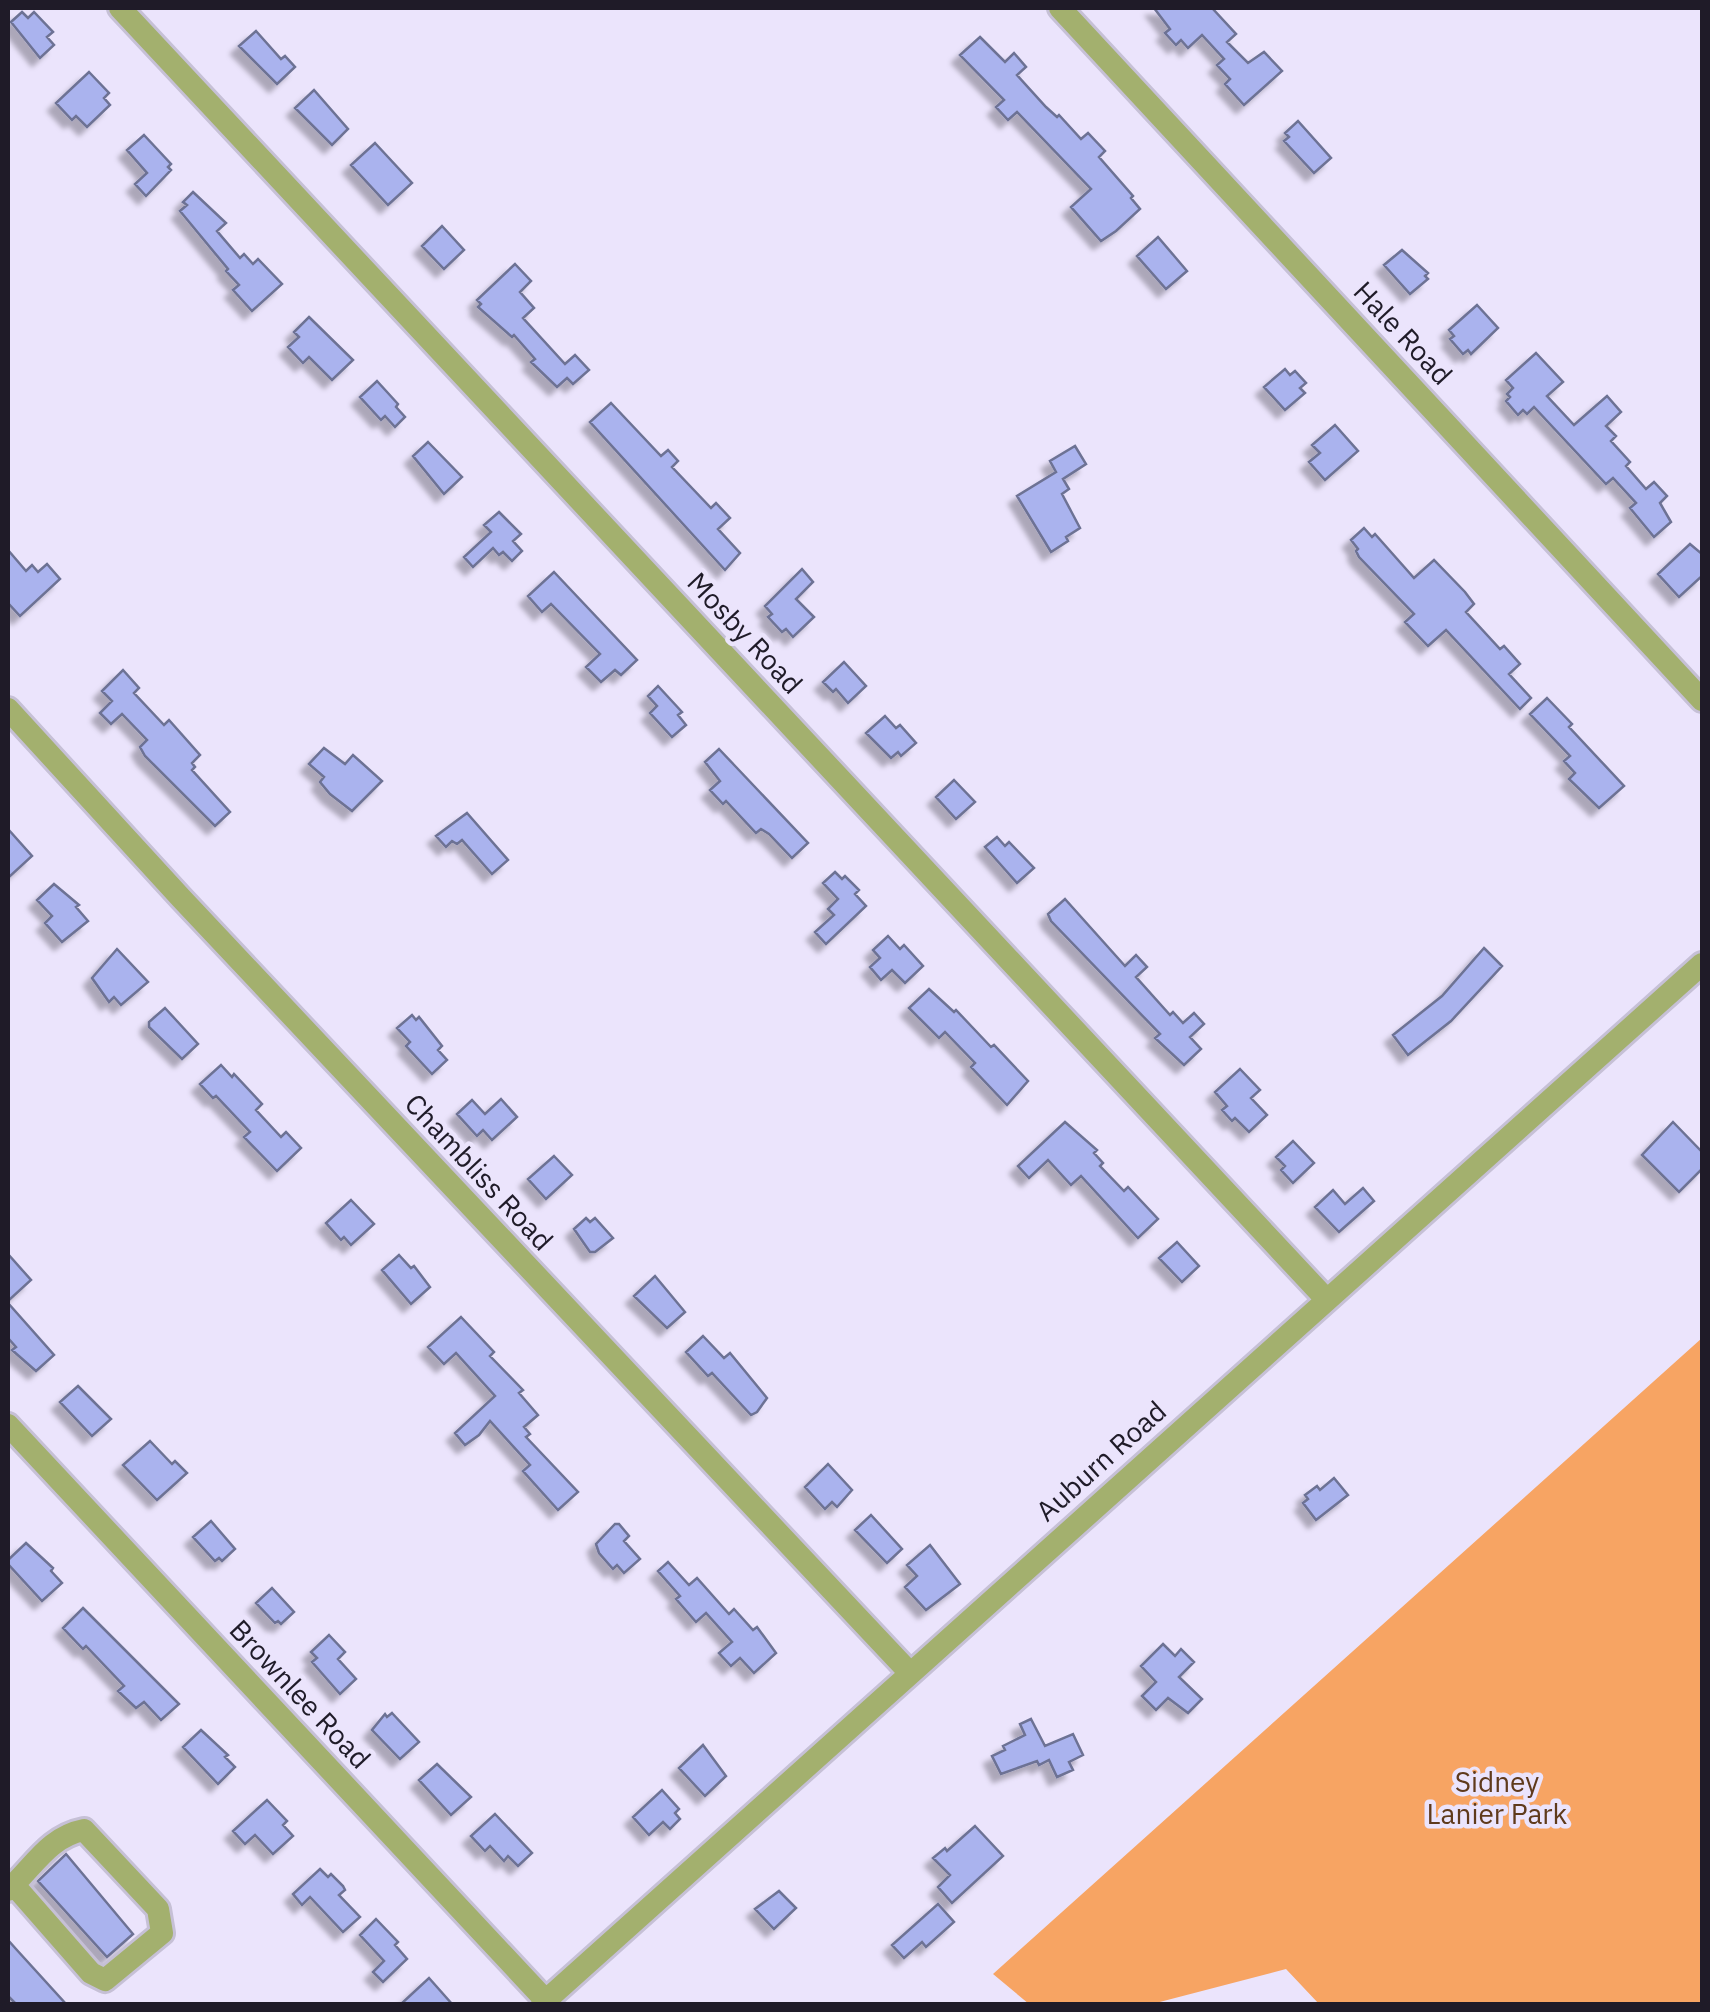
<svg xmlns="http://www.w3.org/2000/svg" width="1710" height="2012" viewBox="0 0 1710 2012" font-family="'IBM Plex Sans',sans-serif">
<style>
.green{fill:#f7a463}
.building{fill:#aab3ee;stroke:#6d7294;stroke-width:2.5;filter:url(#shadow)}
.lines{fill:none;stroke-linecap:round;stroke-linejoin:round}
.minor-casing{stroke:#c6c0d6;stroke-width:28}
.minor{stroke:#a3b06e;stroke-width:22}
.labels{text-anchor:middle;stroke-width:9;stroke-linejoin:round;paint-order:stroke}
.street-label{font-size:28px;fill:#1f1b28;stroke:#ebe4fc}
.park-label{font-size:28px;fill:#5f3a1c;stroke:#ebe4fc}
</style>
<defs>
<filter id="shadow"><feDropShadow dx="-8" dy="8" stdDeviation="2.5" flood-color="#0004"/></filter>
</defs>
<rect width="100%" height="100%" fill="#ebe4fc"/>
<path class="green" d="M1702,1338v666h-383l-33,-35 -134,35h-123l-36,-30z"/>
<path class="building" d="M1154,8h58l24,26 -9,8 21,21 16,-11 18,19 -38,34 -19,-21 5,-5 -13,-14 7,-6 -22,-24 -14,13 -7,-8 -5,5 -11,-12 5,-4z
M22,12l6,6 6,-6 19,20 -6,5 7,8 -14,13 -29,-36z
M256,31l25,28 4,-3 10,11 -18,17 -38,-38z
M980,37l25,25 9,-9 12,14 -9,8 29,32 11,10 2,-2 22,24 7,-6 17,18 -6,6 34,39 -2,2 9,11 -24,22 -15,10 -30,-34 20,-18 -74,-77 -9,8 -12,-13 8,-7 -44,-45z
M89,72l20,21 -5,5 6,7 -23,22 -11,-11 -4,4 -16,-17z
M314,90l34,39 -16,16 -37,-37z
M1298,121l33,37 -17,15 -30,-32 5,-4 -4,-4z
M144,135l27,29 -3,3 3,3 -25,26 -11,-12 12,-11 -20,-23z
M375,143l37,40 -24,22 -37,-40z
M193,192l33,31 -9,8 23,27 4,-4 9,10 5,-5 24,25 -30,27 -19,-21 6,-5 -13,-14 2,-2 -48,-58 7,-6 -4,-3z
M442,226l22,24 -20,19 -22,-23z
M1158,237l29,34 -21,18 -29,-33z
M1402,250l26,23 -3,3 3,3 -18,15 -26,-29z
M515,264l16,17 -11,11 14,16 -11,10 42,46 10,-9 14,15 -16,14 -6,-6 -10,9 -26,-25 4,-3 -21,-24 -2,2 -34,-30 3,-3 -4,-4z
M1477,305l21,23 -27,26 -3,-4 -5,4 -13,-15 4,-3 -5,-6z
M309,317l44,43 -21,20 -23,-23 -6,6 -15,-16 11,-10 -5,-5z
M1536,353l27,29 -16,14 27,29 33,-29 14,16 -15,14 10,10 -5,5 19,21 -4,4 20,23 8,-7 13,14 -7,7 11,19 -17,15 -24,-29 6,-5 -23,-25 -7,6 -72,-77 -7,7 -4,-4 -5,5 -12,-14 4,-4 -3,-3 6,-6 -7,-8z
M1285,369l5,6 5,-4 11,12 -6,5 5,5 -20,17 -21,-23z
M377,381l21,23 -2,3 9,10 -10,10 -10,-11 -4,4 -21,-23z
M611,403l50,53 7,-6 10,11 -6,6 39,41 5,-5 14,15 -12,11 22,24 -15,17 -135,-148z
M1335,425l23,26 -33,29 -16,-18 11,-9 -8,-8z
M428,442l34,35 -18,17 -31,-38z
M1075,446l11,18 -23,15 6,10 -7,5 18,34 -14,9 2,4 -17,11 -34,-56 39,-24 -6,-11z
M499,512l22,22 -8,7 9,10 -10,10 -9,-9 -4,3 -6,-7 -20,19 -9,-10 27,-25 -7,-7z
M1364,528l8,9 3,-3 39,44 20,-18 31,32 9,12 -8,8 34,37 4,-3 16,18 -11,10 22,24 -11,11 -74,-79 -18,16 -23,-24 9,-8 -55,-57 -3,-6 2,-2 -7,-9z
M1690,544l12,10v22l-23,21 -21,-23z
M8,550l18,21 6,-6 6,7 9,-8 13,15 -40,37 -12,-13z
M802,569l11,13 -17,17 18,18 -21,20 -7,-8 -4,3 -14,-15 4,-3 -7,-8z
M554,572l83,88 -16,15 -6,-5 -14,12 -15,-15 14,-13 -49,-50 -9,8 -14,-16z
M844,662l22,24 -18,17 -12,-14 -3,3 -10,-10z
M123,670l16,18 -5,5 30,32 5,-5 31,35 -8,8 3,4 -3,3 38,42 -15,14 -70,-70 -5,-9 7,-7 -25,-26 -11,10 -11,-11 12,-12 -10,-10z
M658,686l24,26 -4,3 8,10 -14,12 -22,-24 7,-7 -9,-10z
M1547,698l25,26 -3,3 55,59 -25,22 -30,-29 6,-6 -11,-12 6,-5 -40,-42z
M885,716l11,12 4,-3 16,18 -15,13 -3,-4 -7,6 -25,-25z
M324,748l21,16 8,-9 29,26 -30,30 -22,-17 -10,-12 4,-5 -15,-13z
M719,749l89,94 -16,15 -23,-24 -8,-5 -5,4 -30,-32 -3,3 -13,-14 10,-9 -15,-19z
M954,780l21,22 -19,17 -20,-22z
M467,813l41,47 -16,14 -30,-34 -5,4 -5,-3 -6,6 -10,-11z
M8,829l24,27 -24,22z
M997,837l8,9 4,-4 25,26 -17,15 -32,-36z
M835,872l7,7 3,-3 14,14 -4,4 11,12 -40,38 -11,-12 19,-17 -6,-6 10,-10 -15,-16z
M54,884l25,21 -3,2 12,14 -26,21 -17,-19 7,-7 -15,-16z
M1065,899l60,67 11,-11 11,12 -11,10 34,38 3,-3 10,11 11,-10 10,11 -14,13 11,12 -17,16 -29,-27 5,-4 -109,-113 -3,-7z
M888,936l12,13 4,-4 19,21 -18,17 -13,-13 -11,10 -11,-13 10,-9 -7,-8z
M1484,948l18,18 -51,55 -43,34 -15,-20 49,-39z
M117,949l31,33 -27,23 -7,-8 -5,5 -17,-24z
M929,989l25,23 2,-2 35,37 3,-2 34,36 -21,24 -36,-38 4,-4 -30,-31 -6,6 -30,-30z
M165,1008l33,36 -16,15 -33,-32v-5z
M412,1015l4,5 3,-3 23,29 -4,4 9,10 -15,14 -26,-28 4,-4 -13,-14z
M221,1065l11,12 2,-3 28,30 -6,6 25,27 5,-5 15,16 -24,23 -33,-34 6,-5 -34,-36 -3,2 -13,-14z
M1240,1069l20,21 -9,8 16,17 -18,17 -14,-14 -3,3 -10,-11 5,-4 -12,-14z
M501,1099l16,18 -25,23 -9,-10 -6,6 -20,-22 15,-14 13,14z
M1065,1122l32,28 -3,3 9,10 -3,3 24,25 4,-4 30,32 -20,19 -57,-62 -10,9 -23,-25 -19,18 -11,-12z
M1673,1122l29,30v17l-23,23 -37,-37z
M1293,1141l21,22 -21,20 -12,-13 4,-4 -9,-9z
M554,1156l18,19 -26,24 -18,-20z
M1363,1188l11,13 -35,31 -24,-25 18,-17 12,14z
M351,1200l23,24 -23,21 -7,-8 -3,3 -15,-17z
M586,1218l4,4 5,-4 18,20 -18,14h-5l-16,-23z
M1177,1242l22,24 -17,16 -23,-24z
M8,1254l23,26 -23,21z
M399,1255l12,13 3,-2 16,21 -19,17 -29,-34z
M655,1276l30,36 -18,16 -33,-32z
M8,1303l46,52 -18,16 -24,-21 4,-3 -8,-9z
M461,1317l33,35 -4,4 33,34 -4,3 19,22 -14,12 6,7 -4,3 52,55 -20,18 -35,-39 7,-6 -40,-44 -11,14 -14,10 -10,-12 40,-37 -39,-43 -12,11 -16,-17z
M703,1336l21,22 6,-5 37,45 -10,14 -6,3 -39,-42 -4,3 -22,-24z
M78,1386l33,33 -19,17 -32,-34z
M150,1441l22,23 3,-3 12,12 -30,27 -34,-35z
M828,1464l24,26 -15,17 -5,-5 -7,7 -20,-22z
M1334,1478l14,17 -32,25 -13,-17 5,-4 -3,-4 12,-9 3,4z
M871,1515l31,34 -15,14 -32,-33z
M211,1521l24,28 -13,12 -3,-3 -4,3 -22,-24z
M615,1524h4l10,12 -5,5 16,18 -16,14 -7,-8 -4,4 -14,-16 -3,-9z
M26,1543l27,25 -2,3 11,12 -20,18 -34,-37v-4z
M930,1545l30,39 -34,26 -21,-23 12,-11 -10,-11z
M668,1562l21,23 8,-7 32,36 5,-5 19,21 4,-3 19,26 -22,20 -14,-15 -9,8 -12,-13 13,-11 -26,-29 -10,9 -20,-23 4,-3 -22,-25z
M272,1588l22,24 -13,12 -3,-3 -3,2 -19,-20z
M83,1608l96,96 -18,16 -17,-18 -8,6 -18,-17 6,-5 -38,-40 -3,3 -20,-21z
M329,1635l16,17 -7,7 18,20 -16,15 -28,-32 5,-4 -6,-6z
M1163,1644l12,12 6,-7 13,13 -15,15 23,22 -14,14 -20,-15 -12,12 -14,-14 14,-14 -15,-16z
M392,1713l27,29 -19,17 -28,-29 13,-16 2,3z
M1031,1719l14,27 28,-12 10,21 -14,7 4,8 -16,7 -8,-17 -10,5 -2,-4 -36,13 -9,-18 13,-6 -2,-4 22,-11 -5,-11z
M201,1730l27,25 -3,2 10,10 -17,17 -35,-37z
M703,1745l23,31 -21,20 -26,-28z
M437,1764l34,33 -20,18 -32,-35z
M662,1790l17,19 -4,4 5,6 -10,10 -7,-7 -14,13 -16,-18z
M267,1800l20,21 -4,4 10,11 -20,18 -18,-19 -10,9 -12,-13z
M495,1814l37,39 -14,13 -10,-10 -4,5 -14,-15 -5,5 -14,-15z
M975,1826l28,30 -51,47 -14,-16 12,-12 -17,-17 12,-10 2,3z
M66,1854l67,80 -26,23 -69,-76z
M320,1869l8,8 3,-3 12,12 2,4 -6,5 21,22 -17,15 -33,-35 -8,8 -9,-11z
M779,1891l17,17 -22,21 -19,-20z
M938,1904l16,18 -28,25 -4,-5 -18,16 -12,-13z
M376,1919l22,23 -3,3 12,14 -24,23 -10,-10 11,-11 -24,-26z
M8,1940l8,9 50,55h-50l-8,-8z
M429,1978l23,26h-51z"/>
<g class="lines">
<defs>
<path id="minor" d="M120,8l1206,1291
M1060,8l642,692
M8,709l173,189 729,775
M8,1425l541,579
M8,1890c25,-22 40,-53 76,-60l74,79 4,24 -57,47 -14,-7 -77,-88
M542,2004l1160,-1040"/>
</defs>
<use href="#minor" class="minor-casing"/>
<use href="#minor" class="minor"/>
</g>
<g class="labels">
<g class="street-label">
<text transform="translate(1403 333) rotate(47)" y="10">Hale Road</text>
<text transform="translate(745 633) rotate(47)" y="10">Mosby Road</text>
<text transform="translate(479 1172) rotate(47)" y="10">Chambliss Road</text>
<text transform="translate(1101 1461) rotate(-42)" y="10">Auburn Road</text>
<text transform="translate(300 1694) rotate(47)" y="10">Brownlee Road</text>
</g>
<g class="park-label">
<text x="1497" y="1792">Sidney<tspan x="1497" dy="32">Lanier Park</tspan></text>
</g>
</g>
<rect width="1710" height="2012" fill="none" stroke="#1f1b28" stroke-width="20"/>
</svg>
